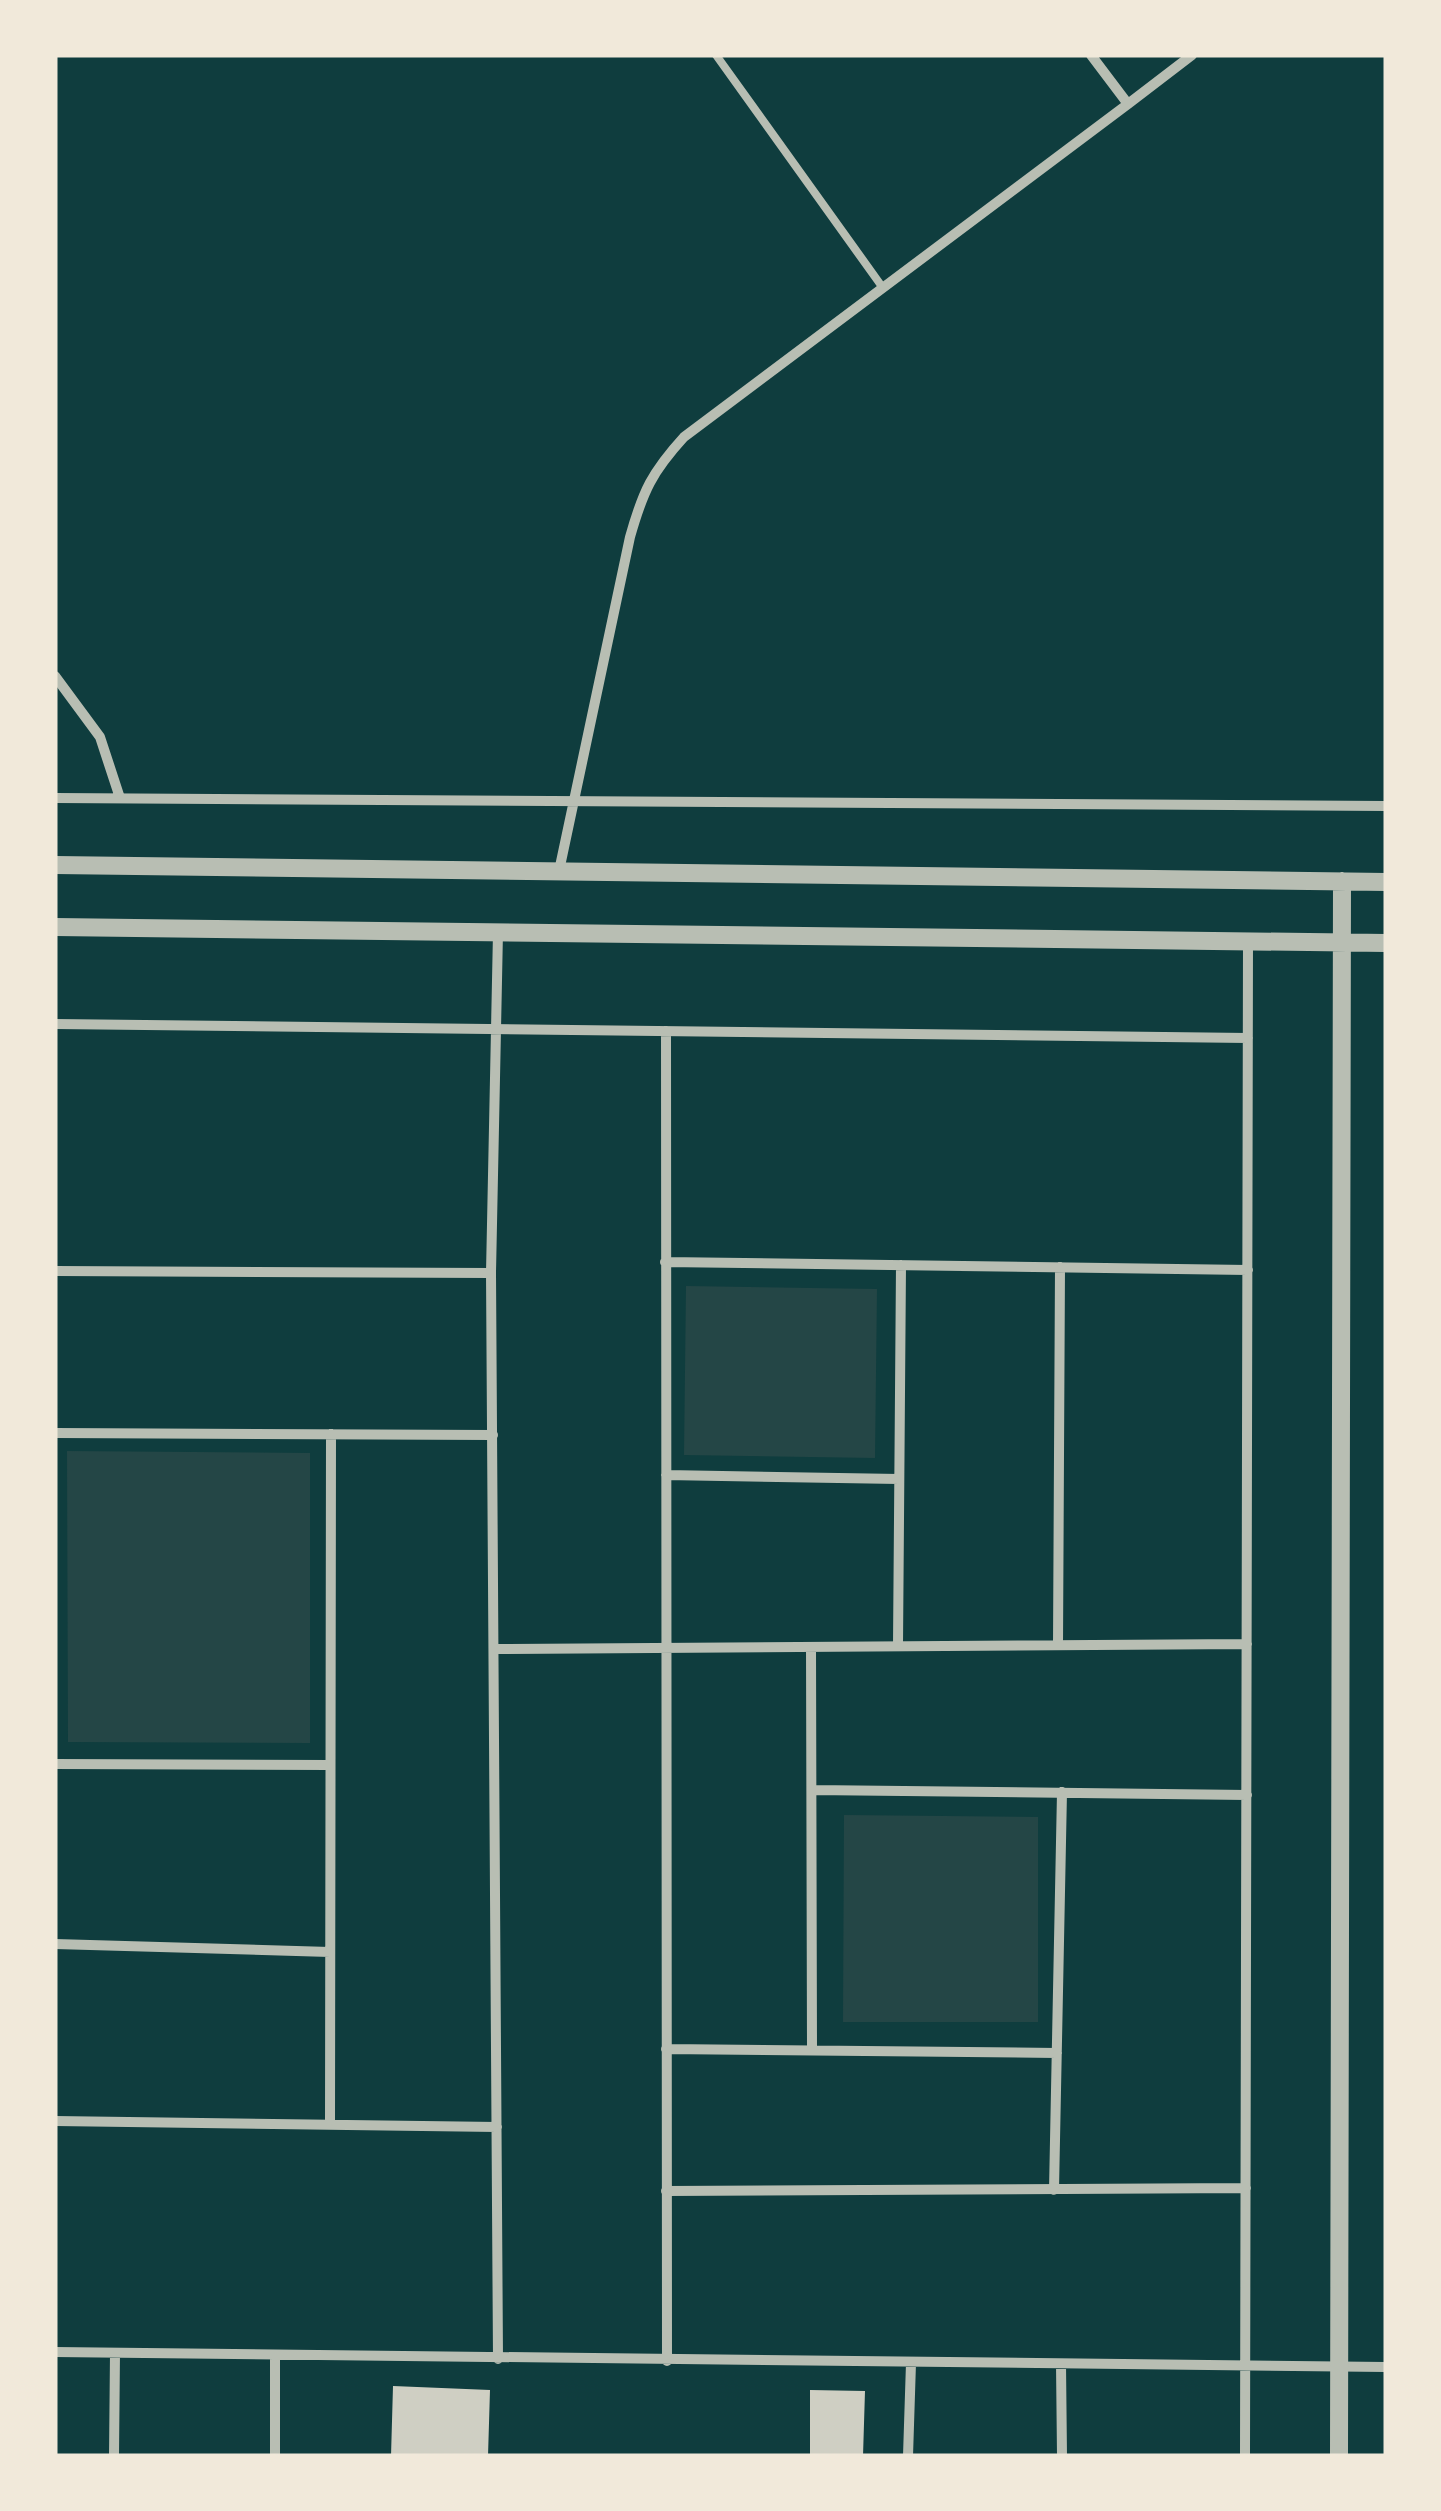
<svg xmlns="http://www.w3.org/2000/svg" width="1441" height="2511" viewBox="0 0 1441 2511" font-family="Lora,serif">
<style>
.green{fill:#244646}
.building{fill:#cfcfc3}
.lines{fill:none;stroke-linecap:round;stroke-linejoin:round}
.service{stroke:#b8beb3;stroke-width:8}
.minor{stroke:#b8beb3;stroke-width:10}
.tertiary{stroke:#b8beb3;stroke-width:18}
</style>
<rect width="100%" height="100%" fill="#0f3d3e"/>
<path class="green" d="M686,1286l191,3 -2,169 -191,-3z
M67,1451l243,2v290l-242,-1z
M844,1815l194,2v205h-195z"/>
<path class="building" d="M393,2386l97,4 -2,66h-97z
M810,2390l55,1 -2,65h-53z"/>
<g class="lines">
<path class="service" d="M716,55l167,233"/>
<path class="minor" d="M1128,104l64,-49
M55,676l45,61 20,61
M55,798l1331,8
M559,871l71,-334c13,-46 22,-65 54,-100l444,-333 -37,-49
M55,1024l1193,14
M666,1031l1,1330
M665,1262l583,8
M55,1271l436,2
M55,1433l438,2
M666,1475l233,4
M1058,1645l2,-378
M898,1646l3,-381
M811,1647l1,403
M494,1649l753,-5
M55,1764l275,1
M812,1790l435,5
M55,1944l275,8
M666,2049l391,4
M55,2121l442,6
M330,2125l1,-691
M1054,2190l8,-398
M666,2191l580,-3
M55,2352l1331,15
M498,2359l-7,-1086 7,-341
M1061,2364l1,92
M114,2456l1,-103
M275,2456v-101
M908,2456l3,-93
M1245,2456l3,-1515"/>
<path class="tertiary" d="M55,865l1331,17
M55,927l1331,16
M1339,2456l3,-1575"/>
</g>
<rect width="1441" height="2511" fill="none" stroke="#f1e9da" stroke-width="115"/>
</svg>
